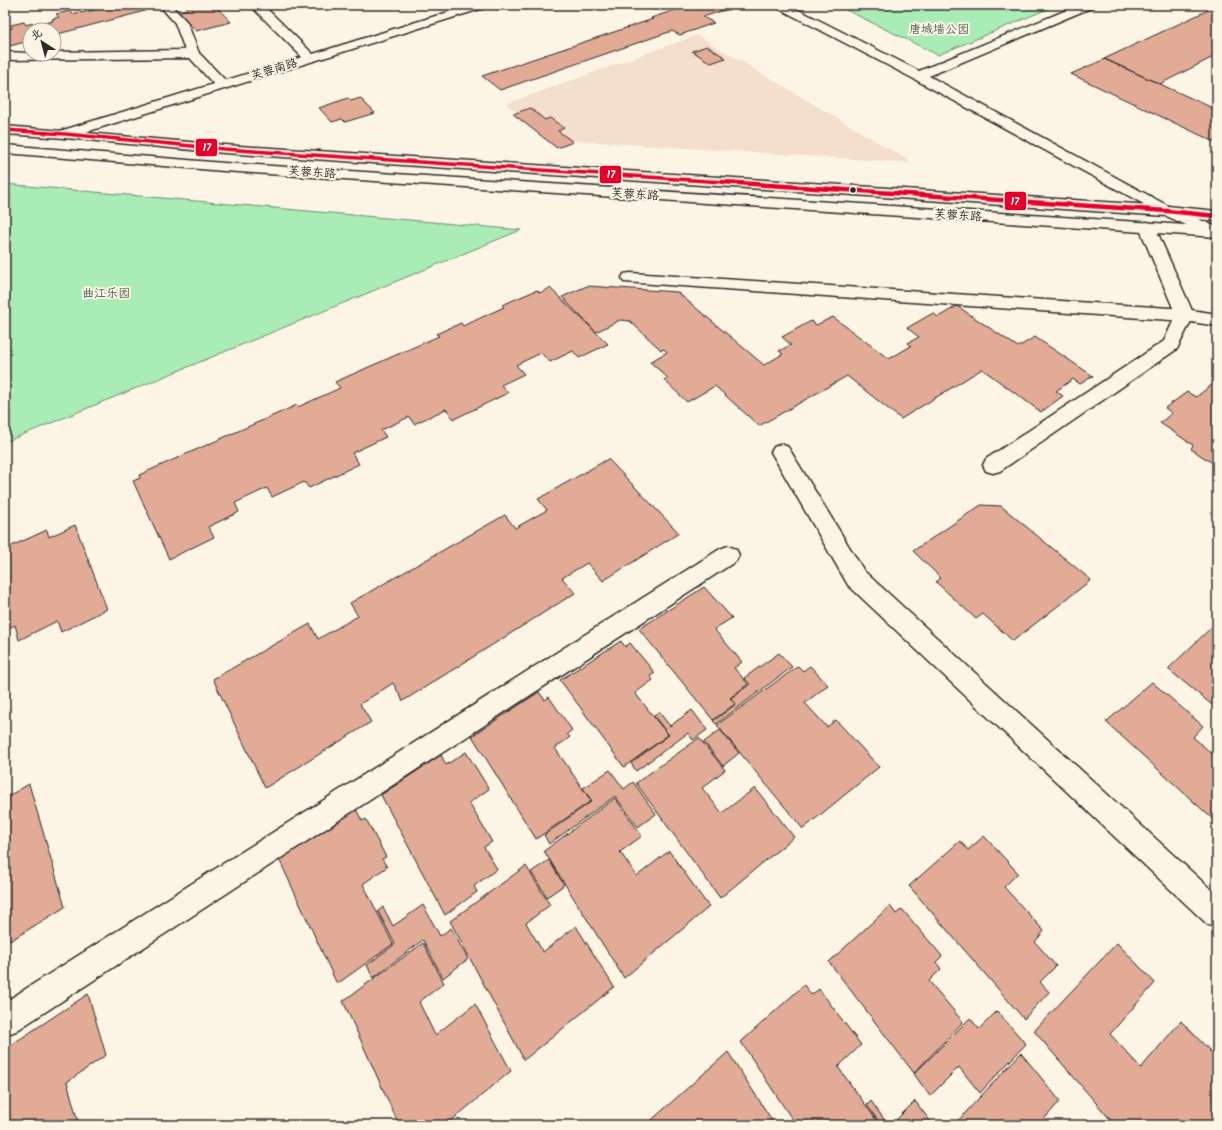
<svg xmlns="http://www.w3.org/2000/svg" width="1222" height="1130" viewBox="0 0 1222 1130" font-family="Kalam,'LXGW WenKai TC',sans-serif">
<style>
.built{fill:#f4dfcd}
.green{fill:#aaecb5;stroke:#6a8c70}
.building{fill:#e1ab96;stroke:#2b2b2b}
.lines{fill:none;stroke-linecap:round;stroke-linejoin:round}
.service-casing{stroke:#2b2b2b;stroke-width:3}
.minor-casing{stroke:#2b2b2b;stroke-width:3}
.secondary-casing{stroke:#2b2b2b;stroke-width:3}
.service{fill:#fcf5e5;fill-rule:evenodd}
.minor{fill:#fcf5e5;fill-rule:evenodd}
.secondary{fill:#fcf5e5;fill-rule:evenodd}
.bus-1-far1-casing{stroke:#fcf5e5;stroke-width:5.5}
.bus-1-casing{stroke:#fcf5e5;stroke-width:7}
.bus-1-far1{stroke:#e4002b;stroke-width:3.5}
.bus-1{stroke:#e4002b;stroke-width:4.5}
.bus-dot{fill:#2b2b2b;stroke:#fcf5e5;stroke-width:1.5}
.labels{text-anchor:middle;stroke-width:4;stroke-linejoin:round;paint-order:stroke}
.far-park-label{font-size:12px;fill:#4b5b4e;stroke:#fcf5e5}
.far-street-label{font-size:12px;fill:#2b2b2b;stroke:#fcf5e5}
.line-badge{stroke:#fcf5e5;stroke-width:1.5}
.badge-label{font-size:11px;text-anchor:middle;font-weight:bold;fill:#fff}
</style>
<rect width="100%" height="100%" fill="#fcf5e5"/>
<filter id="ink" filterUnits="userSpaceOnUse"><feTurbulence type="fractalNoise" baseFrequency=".025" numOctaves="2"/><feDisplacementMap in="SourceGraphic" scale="8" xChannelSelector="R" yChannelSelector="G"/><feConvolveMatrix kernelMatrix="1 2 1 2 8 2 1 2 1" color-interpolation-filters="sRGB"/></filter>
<g filter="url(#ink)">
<path class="built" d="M697,35l216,128 -363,-24 -44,-35z"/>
<path class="green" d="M836,5h221l-119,50z
M5,184l516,46 -516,212z"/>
<path class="building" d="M103,5h37l5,6 -91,24v-5h-24v11l-25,6 1,-14 -1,-3 7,-2 -1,-3 13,-3 2,3 6,-2 2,3 19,-5 -1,-2 7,-2 -3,-3 14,-3 2,3 8,-2 1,1 18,-4 -1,-2z
M185,5h30l16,17 -35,9 -18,-19 10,-3z
M702,5h38l-37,12 11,6 -34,12 -8,-4 -172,59 -18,-14 171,-57 -2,-1 33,-11 5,2z
M1217,6v49l-57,29 -56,-25z
M707,46l19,12 -15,5 -19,-12z
M1105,59l112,51v33l-146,-69z
M348,98l3,3 9,-3 15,15 -30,9 -3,-3 -10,3 -13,-14z
M530,108l15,12 5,-2 14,10 -6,3 15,11 -16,6 -44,-34z
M587,286l90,6 87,73 19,-11 -4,-3 12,-6 -9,-8 29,-16 5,4 17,-8 56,42 22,-13 -3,-3 11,-6 -12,-9 26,-15 5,4 19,-11 61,41 17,-10 58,39 -13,8 -7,-5 -17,12 7,5 -22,16 -59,-43 -81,50 -54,-43 -88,50 -44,-40 -28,16 -23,-22 4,-2 -18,-16 17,-10 -3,-3 -3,1 -31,-29 -10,-1 -24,12 -34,-35z
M550,288l58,56 -29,14 -6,-7 -23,11 -9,-9 -25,12 8,9 -23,11 7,8 -54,26 -8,-10 -32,15 -5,-7 -28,13 5,7 -34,16 7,11 -50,24 -5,-6 -32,15 -5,-9 -32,15 4,9 -31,15 6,10 -45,22 -36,-78 7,-3 -1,-3 158,-70 1,2 42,-19 -5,-6 104,-46 -3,-2 25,-11 2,3 41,-19 -2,-2 35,-15 3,3z
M1217,381v85l-26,-17 2,-4 -33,-22 12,-10 -7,-5 22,-16 9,5z
M608,459l71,74 -76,48 -16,-18 -25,15 13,15 -172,108 -10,-18 -33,21 11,18 -106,66 -52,-109 97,-55 8,15 40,-23 -8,-13 155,-88 10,13 32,-18 -9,-11z
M981,505l20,1 90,74 -78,61 -30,-27 -7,5 -40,-37 5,-4 -28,-27z
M75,525l32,84 -46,23 -4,-11 -38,19 -4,-15 -10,5v-81l42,-19 2,7z
M704,587l28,31 -18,11 28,33 -8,6 14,16 -18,14 5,6 -22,16 -74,-91z
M1217,622v87l-49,-40z
M621,641l4,6 5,-4 25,30 -5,3 3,4 -18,13 33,42 -44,32 -64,-87z
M779,653l13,14 -76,57 -3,-3 23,-17 -5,-6 19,-14 -6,-6z
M798,666l5,5 7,-5 18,19 -23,18 22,24 9,-7 43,47 -76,62 -86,-104z
M1152,682l51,44 -10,11 24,21v65l-111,-101z
M539,692l6,8 4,-3 23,33 -5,4 3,3 -15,11 36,53 -55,38 -64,-103z
M692,710l15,20 -14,10 -5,-7 -52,38 -5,-8 38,-28 -15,-19 5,-4 11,14z
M720,730l19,23 -16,13 -19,-24z
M699,738l26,32 -23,18 20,25 33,-25 39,49 -74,61 -84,-115z
M466,752l23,37 -20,14 23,39 -8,5 13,22 -23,17 3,6 -32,23 -64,-120 60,-40 5,10z
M610,770l14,19 9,-7 23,32 -18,13 -23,-31 -66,48 -5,-9 48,-34 -9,-13z
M29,784l36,123 -60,37v-146z
M615,798l27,38 -22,16 17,24 32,-25 40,56 -85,71 -80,-127z
M356,809l6,12 4,-2 20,38 -4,2 5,8 -24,17 30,60 -56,40 -58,-125z
M984,836l34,37 -14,14 40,44 -9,11 21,24 -16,16 9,10 -25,27 -115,-133 51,-45 8,9z
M549,860l15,25 -17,12 -16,-25z
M526,866l24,39 -24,18 17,29 33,-26 38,61 -90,73 -74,-139z
M423,905l17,31 11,-8 17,31 -25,19 -20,-38 -50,38 -6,-13 28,-21 -17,-33 5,-4 10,19z
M890,906l6,8 6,-5 40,47 -6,6 5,7 -12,12 34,41 -49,51 -85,-111z
M423,943l21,40 -25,19 16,33 40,-31 36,67 -65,54h-47l-56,-124z
M1117,943l38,40 -45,51 31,34 40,-47 36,37v67h-102l-81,-94z
M804,985l7,10 8,-6 42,56 -23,22 42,58h-84l-55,-83z
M88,994l18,61 -39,27 12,43h-74v-76z
M997,1011l29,33 -46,49 -21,-26 -29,29 -16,-22 56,-56 9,11z
M728,1052l47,73h-129z
M1021,1053l39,48 -21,24h-85z
M871,1101l17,24h-7l-14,-20z
M915,1101l18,24h-42z"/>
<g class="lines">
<defs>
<path id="service" d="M159,5h12l16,17 12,31 28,29 1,3 -1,3h-10l-27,-30 -185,2v-8l49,2v-2l131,-2 -10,-27z
M630,273l555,36 32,5v12l-32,-5 -561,-39 -2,-4 2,-4z"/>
<path id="minor" d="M250,5h13l50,49 158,-49h18l-2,2 -417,130 -5,1 -5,-1 -2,-3 2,-3 242,-74z
M774,5h15l130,66 160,-66h16l-2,2 -164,69 243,132 45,19v8l-5,1 -6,-2 -44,-20 -248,-135 -138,-72z
M1147,222l6,2 2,3 39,88 -17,34 -177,122 -7,2 -7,-2 -3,-6 3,-6 178,-118 12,-26 -37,-88 2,-3z
M781,444l7,3 76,124 353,324v33l-10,-4 -359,-339 -77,-133 3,-5z
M728,546l8,3 3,6 -3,6 -720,470 -11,4v-33l715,-453z"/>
<path id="secondary" d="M5,126l219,19 943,61 50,5v10l-50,-5 -943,-63 -159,-15 -60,-4z
M5,145l219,18 993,64v10l-993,-66 -219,-18z"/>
</defs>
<use href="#service" class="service-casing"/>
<use href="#minor" class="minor-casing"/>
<use href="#secondary" class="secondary-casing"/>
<use href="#service" class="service"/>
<use href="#minor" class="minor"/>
<use href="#secondary" class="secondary"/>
<defs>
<path id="bus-1-far1" d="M5,130l60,4 159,15 514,34"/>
<path id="bus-1" d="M722,182l445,29 50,5"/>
</defs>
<use href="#bus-1-far1" class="bus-1-far1-casing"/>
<use href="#bus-1" class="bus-1-casing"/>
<use href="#bus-1-far1" class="bus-1-far1"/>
<use href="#bus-1" class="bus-1"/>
</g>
</g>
<circle class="bus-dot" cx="853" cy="190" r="3.5"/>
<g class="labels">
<g class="far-park-label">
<text x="939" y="33">唐城墙公园</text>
<text x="106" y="297">曲江乐园</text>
</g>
<g class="far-street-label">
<text transform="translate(274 69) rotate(-17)" y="4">芙蓉南路</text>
<text transform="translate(312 172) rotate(4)" y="4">芙蓉东路</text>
<text transform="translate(635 194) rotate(4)" y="4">芙蓉东路</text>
<text transform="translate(958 215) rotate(4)" y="4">芙蓉东路</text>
</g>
</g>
<g class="line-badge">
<rect x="195" y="138" width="23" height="19" rx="4" fill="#e4002b"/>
<rect x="599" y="165" width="23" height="19" rx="4" fill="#e4002b"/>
<rect x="1004" y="191" width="23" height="20" rx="4" fill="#e4002b"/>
</g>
<g class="badge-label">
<text x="207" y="151">17</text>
<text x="611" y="178">17</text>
<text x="1015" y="205">17</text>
</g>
<rect width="1222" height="1130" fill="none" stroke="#fcf5e5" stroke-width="20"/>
<rect x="10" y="10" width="1202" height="1110" fill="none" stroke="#2b2b2b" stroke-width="1.5" filter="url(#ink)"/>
<g transform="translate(42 42) rotate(324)"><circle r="19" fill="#fcf5e5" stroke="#a8a49b"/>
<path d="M0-3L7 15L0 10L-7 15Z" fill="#2b2b2b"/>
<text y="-6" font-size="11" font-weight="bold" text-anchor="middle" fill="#2b2b2b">北</text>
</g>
</svg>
